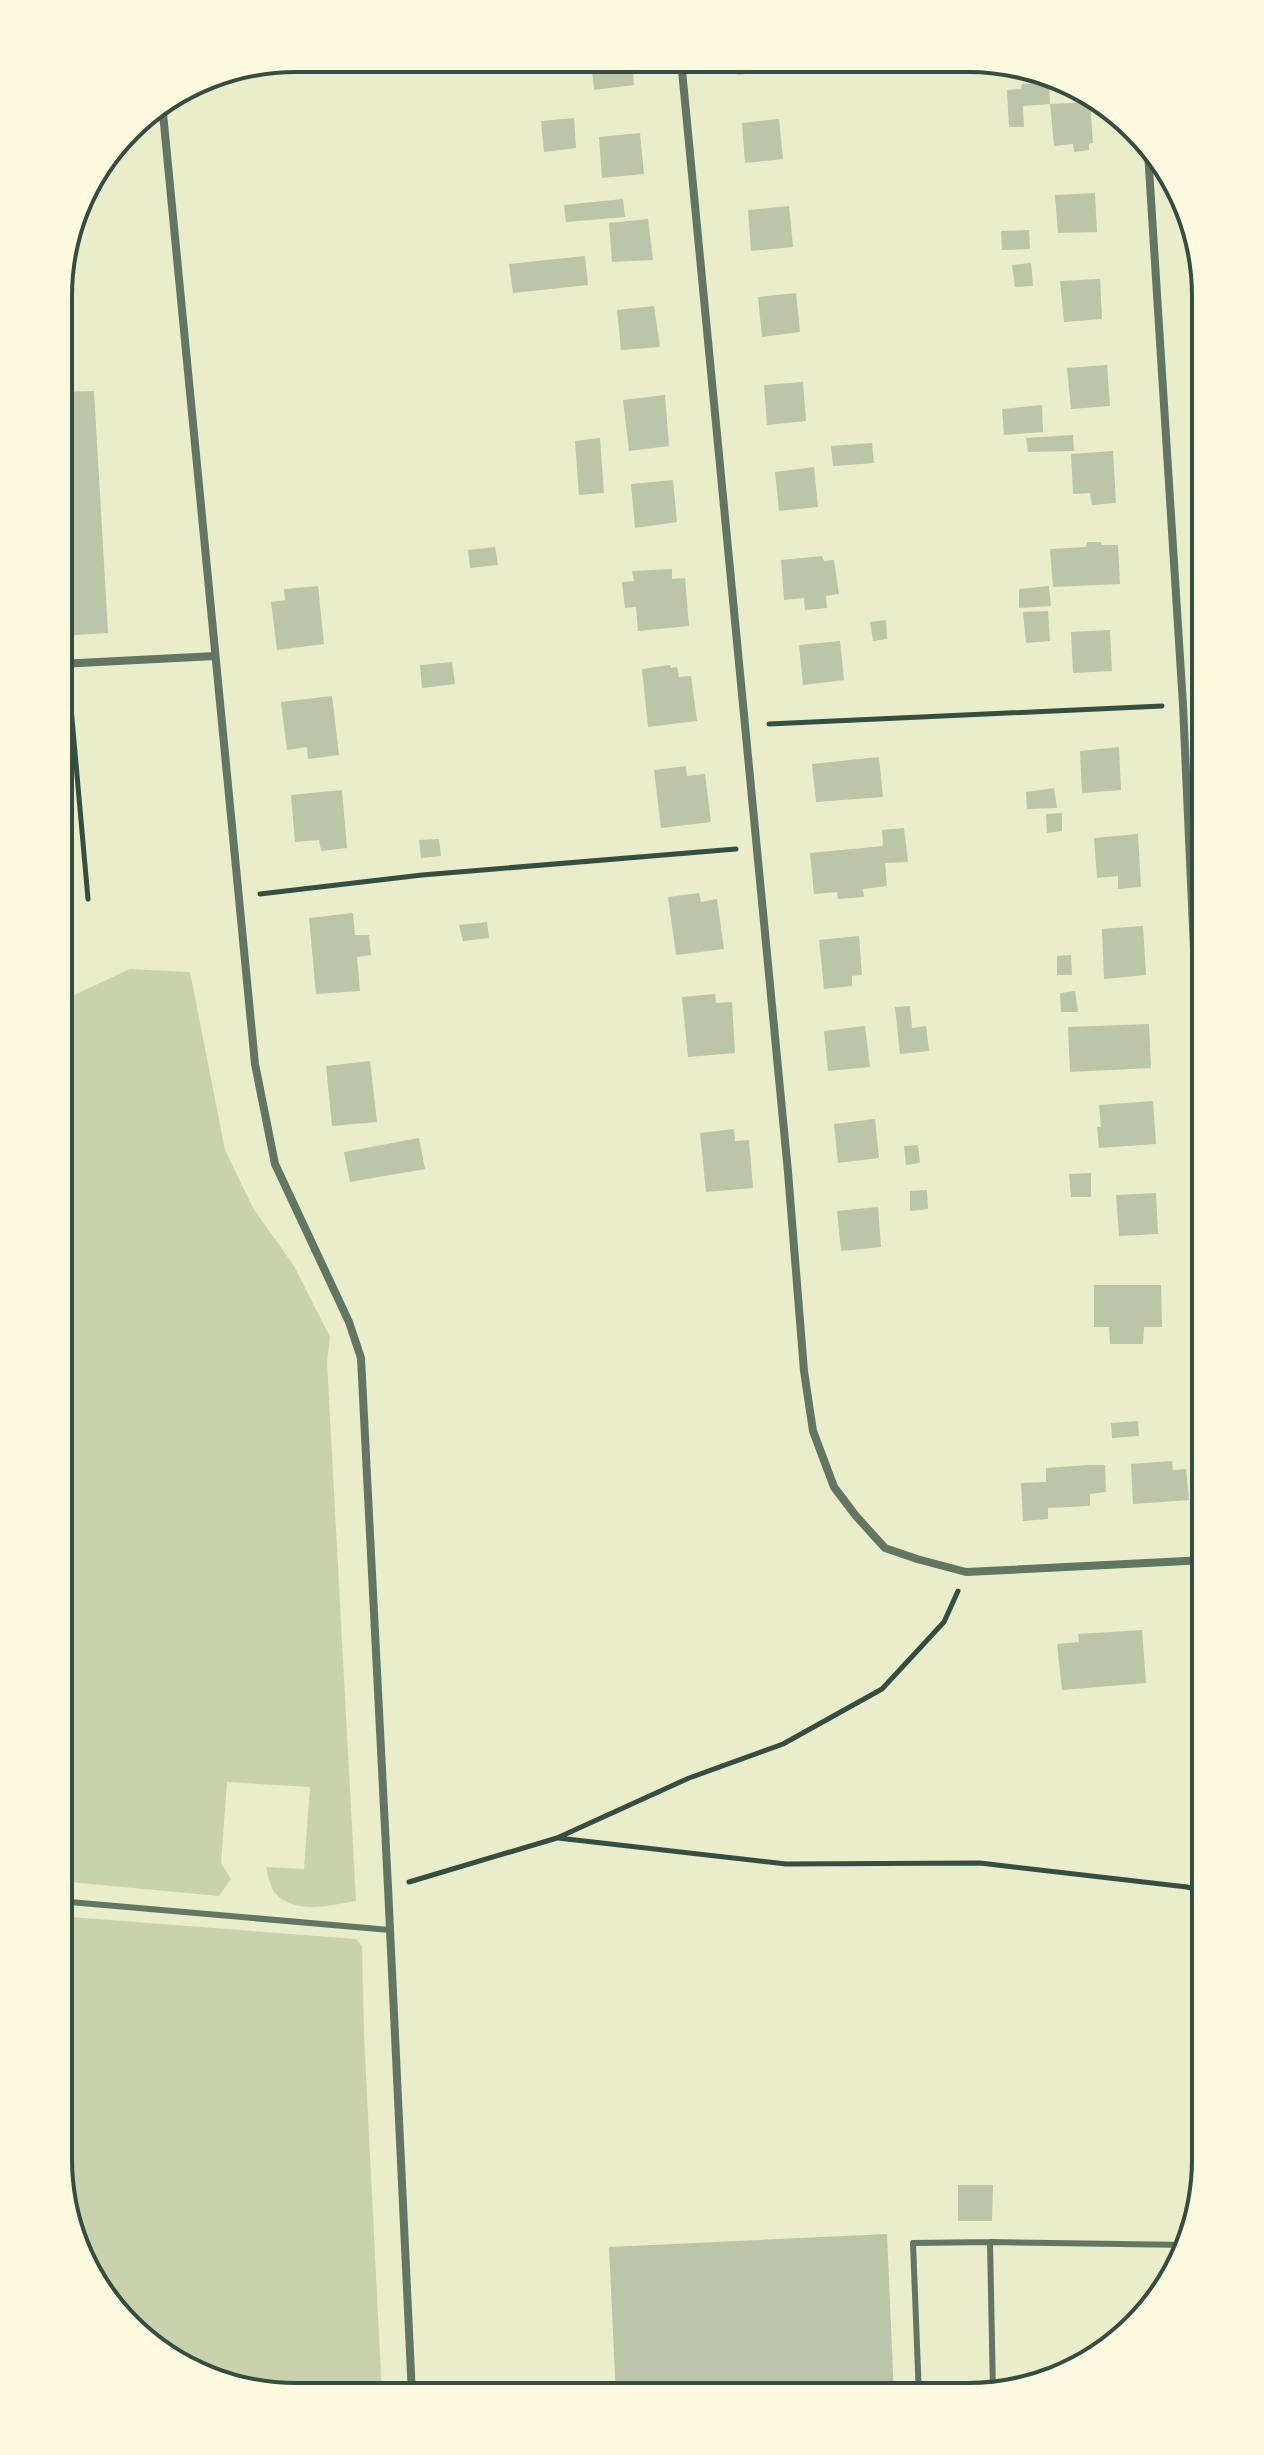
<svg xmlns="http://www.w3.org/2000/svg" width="1264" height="2455" viewBox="0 0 1264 2455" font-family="'Fira Sans Condensed',sans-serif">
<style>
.green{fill:#cad2ad}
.building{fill:#bcc5a7}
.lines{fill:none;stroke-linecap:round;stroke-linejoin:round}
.path{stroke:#344e41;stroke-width:5}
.service{stroke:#617663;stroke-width:6}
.minor{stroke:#617663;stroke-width:8}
.rim{fill:none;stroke:#344e41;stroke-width:4}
</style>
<rect width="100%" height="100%" fill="#e9edc9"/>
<path class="green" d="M130,969l60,3 35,178 28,58 41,58 36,71 -3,25 29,539c-25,4 -61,15 -82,-9 -4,-6 -6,-18 -8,-25l38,2 6,-82 -83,-5 -6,81 10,16 -12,17 -161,-15 1,-879z
M58,1916l298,23 6,7 2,89 18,360h-118l-59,-16 -66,-41 -69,-103 -12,-76z"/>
<path class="building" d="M591,60h41l2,25 -40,5z
M735,61h39l1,10 -38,4z
M1003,62l16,3v9l-15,1z
M1049,83l1,21 -27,2 1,21h-15l-2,-37 14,-1 1,-5z
M1090,102l3,41 -4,1v6l-15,2 -1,-8 -19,2 -4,-42z
M574,118l2,30 -32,4 -3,-31z
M779,119l4,40 -38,4 -3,-40z
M640,133l4,41 -42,4 -3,-41z
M1095,193l2,39 -39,1 -3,-38z
M623,199l2,18 -59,5 -2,-17z
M789,206l4,41 -42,4 -3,-41z
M648,219l5,41 -41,2 -3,-39z
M1029,230l1,19 -28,1 -1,-19z
M585,256l3,29 -75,8 -4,-29z
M1031,263l2,23 -18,1 -3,-22z
M1201,277h2l3,30h-4z
M1100,279l2,40 -38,3 -4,-41z
M796,293l4,39 -38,5 -4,-40z
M654,306l6,41 -39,3 -4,-40z
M1107,365l3,41 -39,3 -4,-41z
M803,382l3,39 -39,4 -3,-40z
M94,391l14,242 -48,3v-244z
M665,395l4,51 -40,5 -6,-51z
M1042,405l1,27 -39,3 -2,-26z
M1073,435l1,16 -46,1 -2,-14z
M600,438l4,55 -25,2 -4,-54z
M872,443l2,20 -41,3 -2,-20z
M1113,451l3,52 -24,2 -2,-12 -17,1 -2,-40z
M814,467l4,40 -39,4 -4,-39z
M673,480l4,42 -42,6 -4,-44z
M1087,542h14l1,3h16l2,39 -67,3 -3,-38 36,-2z
M495,547l3,18 -28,3 -2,-18z
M822,556l2,5 10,-1 5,34 -13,2 1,12 -22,2 -1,-12 -20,2 -3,-40z
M672,569v10l13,-1 4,48 -51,5 -2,-24 -11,1 -3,-26 12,-1 -2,-10z
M318,586l6,58 -47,6 -6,-48 14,-2 -1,-11z
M1049,586l2,20 -32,2v-19z
M1048,611l2,30 -24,2 -3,-31z
M886,620l1,19 -14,2 -3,-19z
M1110,630l2,41 -39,2 -2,-41z
M840,641l4,39 -41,5 -4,-40z
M452,662l3,22 -33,4 -2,-23z
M670,665l1,3 6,-1 2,10 12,-1 6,45 -49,6 -6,-58z
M332,696l7,59 -31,4 -1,-12 -20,3 -6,-48z
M1119,747l2,43 -39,3 -2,-42z
M879,757l4,40 -67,5 -4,-38z
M686,766l1,10 18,-2 6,48 -50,6 -7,-58z
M1054,788l3,20 -30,1 -1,-17z
M342,790l5,58 -26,3 -2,-11 -24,2 -4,-47z
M1062,813v18l-15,2 -1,-19z
M904,828l4,34 -23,1 2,23 -24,3 1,8 -26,2 -1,-7 -23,2 -4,-41 73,-7 -1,-16z
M1138,834l3,53 -23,2v-13l-21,2 -3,-40z
M59,836h3l6,131h-9z
M439,839l2,17 -20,2 -2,-18z
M699,893l2,9 16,-3 7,50 -48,6 -8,-58z
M353,913l2,22h14l2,20 -14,2 3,34 -44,3 -7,-76z
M487,922l2,16 -26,3 -4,-16z
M1143,926l3,49 -42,4 -2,-50z
M859,936l3,39 -10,1v10l-28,3 -5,-49z
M1071,955l1,20h-15v-19z
M1075,991l3,21h-17l-1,-19z
M715,994l1,9 16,-1 3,51 -47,4 -6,-60z
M910,1006l2,22 14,-2 3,25 -29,3 -5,-47z
M1149,1024l2,44 -81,4 -2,-45z
M865,1026l5,41 -42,4 -4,-40z
M370,1061l7,61 -45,4 -6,-60z
M1153,1101l3,43 -57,4 -2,-21h4l-2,-22z
M875,1119l4,39 -41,5 -4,-39z
M734,1129l1,12 14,-1 4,48 -47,4 -6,-59z
M419,1138l6,31 -75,13 -6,-30z
M918,1145l2,18 -14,2 -2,-19z
M1091,1173v24h-20l-2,-23z
M927,1190l1,19 -18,2v-20z
M1156,1193l2,41 -39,2 -3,-41z
M878,1207l3,40 -40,4 -4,-40z
M1094,1285h67l1,42h-18l-1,17h-33l-1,-17h-15z
M1138,1421l1,15 -27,2 -1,-15z
M1172,1461l1,9 13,-1 3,31 -56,4 -2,-40z
M1088,1465h17l1,27 -16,2v12l-42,2v11l-25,2 -2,-38 25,-1v-14z
M1206,1627v49h-3l-4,-48z
M1142,1630l4,53 -84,7 -5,-46 22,-2 -1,-8z
M958,2185h35l-1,36h-34z
M887,2234l7,163 -278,-1 -7,-149z"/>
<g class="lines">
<path class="path" d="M69,685l19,214
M769,724l393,-18
M260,894l162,-19 314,-26
M558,1838l228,26 194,-1 207,24 19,5
M409,1882l148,-44 132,-60 94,-34 99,-55 62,-67 14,-31"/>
<path class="service" d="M58,1901l332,29
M993,2393l-3,-151 199,3
M919,2397l-6,-154 77,-1"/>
<path class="minor" d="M681,60l107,1112 16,199 9,60 21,56 22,29 29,32 32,11 49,13 240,-12
M162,103l93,961 20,100 74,158 12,36 27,529 24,508
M1148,152l35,553 23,511
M60,664l155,-8"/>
</g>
<path d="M0 0H1264V2455H0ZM296 72H968A224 224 0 0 1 1192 296V2159A224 224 0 0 1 968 2383H296A224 224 0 0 1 72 2159V296A224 224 0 0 1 296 72Z" fill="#fefae0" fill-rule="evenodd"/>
<path class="rim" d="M296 72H968A224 224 0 0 1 1192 296V2159A224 224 0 0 1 968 2383H296A224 224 0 0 1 72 2159V296A224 224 0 0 1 296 72Z"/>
</svg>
